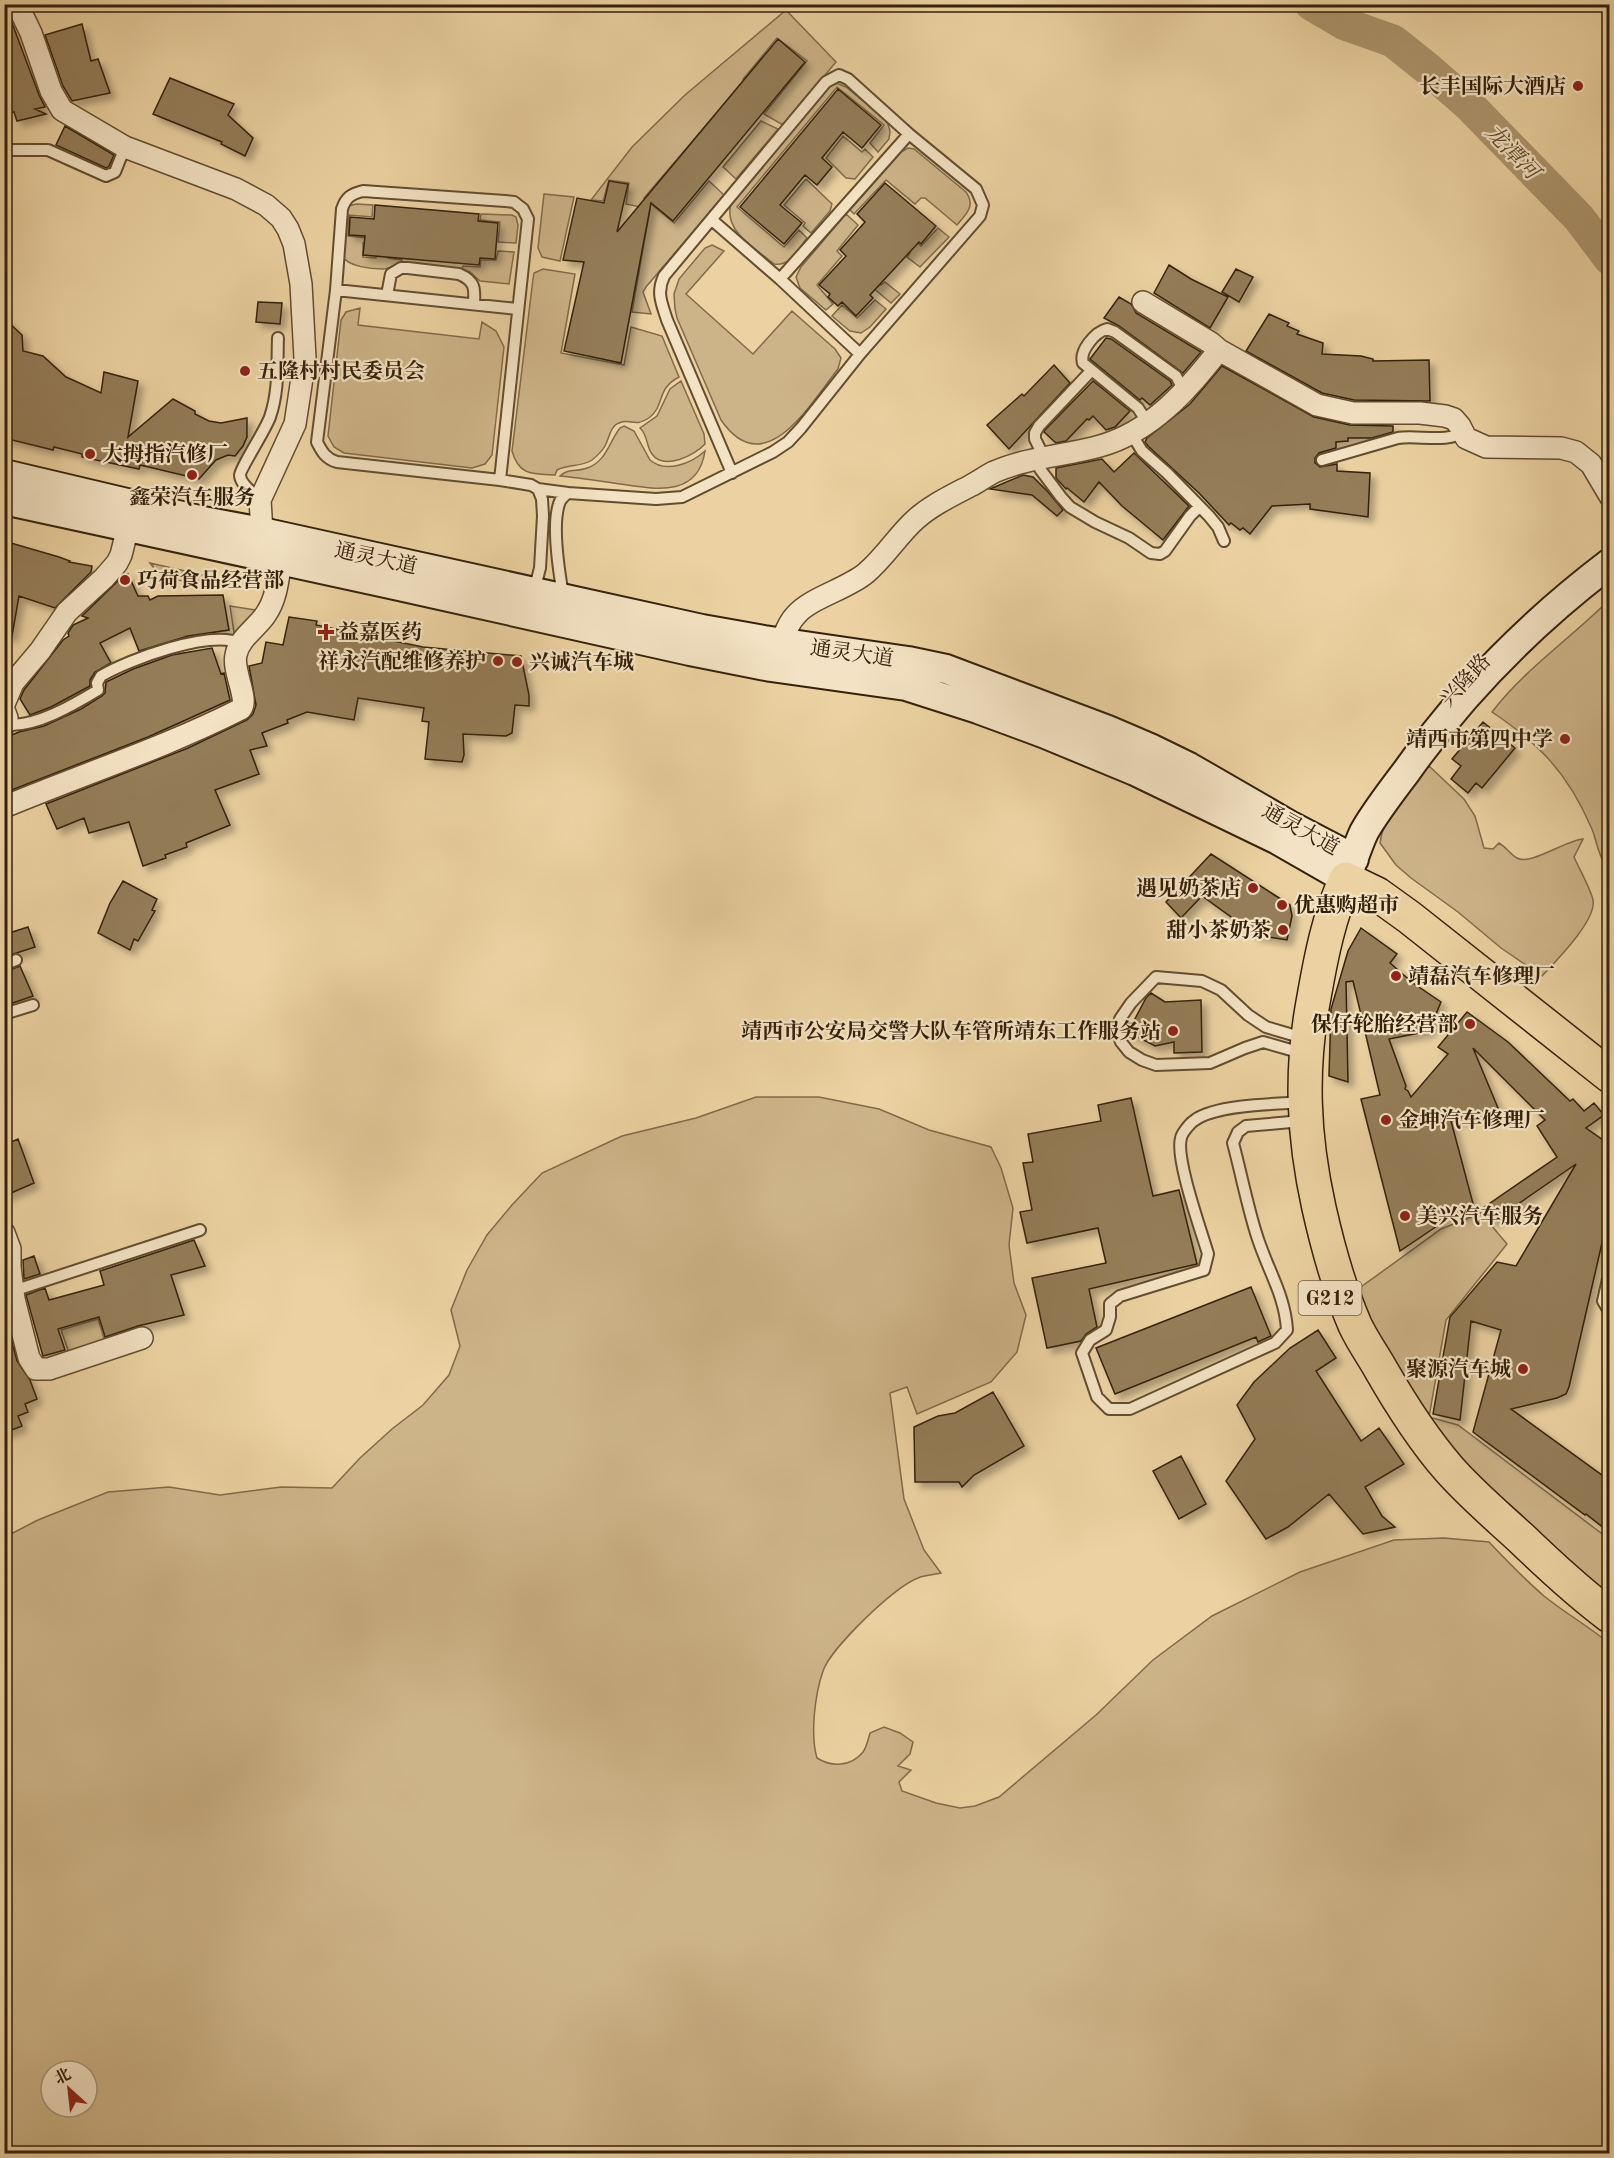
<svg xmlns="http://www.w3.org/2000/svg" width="1614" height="2158" viewBox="0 0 1614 2158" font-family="'Old Standard TT','Noto Serif SC',serif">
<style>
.green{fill:#cdb488;stroke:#816a49;stroke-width:1.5;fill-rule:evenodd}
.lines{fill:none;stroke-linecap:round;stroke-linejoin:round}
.river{stroke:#ae966e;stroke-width:33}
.building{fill:#947d59;stroke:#35210a;stroke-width:1.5;filter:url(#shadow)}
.service-casing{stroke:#634d30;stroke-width:14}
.minor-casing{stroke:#634d30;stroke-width:24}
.secondary-casing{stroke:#35210a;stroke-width:32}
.trunk-casing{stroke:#35210a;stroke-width:36}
.service{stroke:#f3e2c3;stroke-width:10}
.minor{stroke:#f3e2c3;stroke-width:21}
.secondary{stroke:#f3e2c3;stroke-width:28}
.trunk{stroke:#ecd2a2;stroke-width:33}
.poi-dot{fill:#8f2418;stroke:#f3e2c3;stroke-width:2}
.labels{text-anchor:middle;stroke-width:4.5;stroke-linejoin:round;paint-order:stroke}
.shield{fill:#f3e2c3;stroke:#6e5b42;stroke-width:1.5}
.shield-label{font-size:20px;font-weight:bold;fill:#35210a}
.poi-label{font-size:21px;font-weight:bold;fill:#35210a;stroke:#f3e2c3;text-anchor:start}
.street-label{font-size:21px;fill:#35210a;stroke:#f3e2c3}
.water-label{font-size:22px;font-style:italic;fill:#5f4a2d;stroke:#f3e2c3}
</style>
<defs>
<filter id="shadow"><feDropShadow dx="5.5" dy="5.5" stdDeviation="3" flood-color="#0004"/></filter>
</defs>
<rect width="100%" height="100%" fill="#ecd2a2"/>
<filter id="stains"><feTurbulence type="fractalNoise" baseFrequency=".00333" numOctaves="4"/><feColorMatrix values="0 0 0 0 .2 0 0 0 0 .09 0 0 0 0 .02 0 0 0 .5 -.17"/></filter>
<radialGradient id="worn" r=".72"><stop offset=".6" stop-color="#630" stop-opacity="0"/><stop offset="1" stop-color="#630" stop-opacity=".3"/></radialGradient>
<path class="green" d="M786,10l50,52 -53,63 -19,-11 43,-53 -30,-23 -34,41 1,2 -100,117 30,25 35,-42 15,14 -78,92 -3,5 8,22 -19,-2 18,-103 -24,-5 3,-21 -20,-3 -6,21 -12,-1 41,-53 53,-52z
M836,83l10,4 39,32 3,5 2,7 -1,8 -11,13 -8,-9 14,-18 -47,-38 -100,120 47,40 15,-17 8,8c-9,11 -17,29 -33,26 -18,-15 -51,-33 -43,-60l98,-118z
M761,121l17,8 -42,50 -13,-12z
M843,136l19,16 3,-3 8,8 -18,22 -9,-1 -20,-20z
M908,148l6,1 52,43c10,14 0,22 -9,33l-32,-27h-4l-6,6 -29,-24 -32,34 -4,-4 51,-58z
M806,179l26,25 -2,7 -19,22 -8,-7 2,-3 -21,-18z
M544,194l30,3 -14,64 -18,-4 -4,-9z
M356,204l17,1 -1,12 -23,-2 -1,21 21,2v5h-6v14l13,1 1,-7 12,1 -1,6 14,2v3c-7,1 -13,6 -19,6 -12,0 -34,-2 -41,-13l5,-46 2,-4z
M481,214l31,1 4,2 2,8 -2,18 -18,-1 2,-20 -20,-2z
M846,214l12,11 -21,26 5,5 -25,29 16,19 -7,6 -26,-22 -4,-11 5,-10z
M938,228l11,9 -29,30 -13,-10 3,-4 -5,-4 9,-9 7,6z
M712,245l12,6 -38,43 67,60 39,-43 43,38 6,9 -3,11c-28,35 -73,115 -117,51l-44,-102 -2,-9 -1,-15 5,-15 26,-31z
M498,251l16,1 -5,32 -29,-3 -10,-9 -8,-3 1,-3 17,1 1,-7h15z
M543,269l32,5 -14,79 63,12 7,-38 31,9 17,41c-23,12 -14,28 -29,40 -15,11 -19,1 -31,6 -9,3 -10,16 -14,23 -3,5 -8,10 -13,14 -10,7 -24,4 -35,10l-2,5c-22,-1 -36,1 -43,-24l21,-172 1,-6z
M877,282l4,3 4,-3 15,12 -9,9 -19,-16z
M875,300l11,9 -16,18 -9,6 -11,-2 -18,-15 10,-11 15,13z
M360,308l-2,17 121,14 3,-17 14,9 8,16 -12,108 -7,9 -13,4 -128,-15 -10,-6 -6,-11 13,-116 5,-8z
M681,381l23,53 1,10c-10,11 -41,27 -53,10 -6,-8 -4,-19 -12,-26l17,-12 13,-27z
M624,426l10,5 16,29c16,14 42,3 55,-9 -7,47 -50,38 -85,33 -20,-3 -40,-6 -60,-8 8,-8 17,-4 27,-8 19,-6 22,-26 33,-40z
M150,563l57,13 -6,6c-17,1 -41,-4 -51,-19z
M1609,600v276c-4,-10 -9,-20 -12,-31 -2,-6 -3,-12 -6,-18 -23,-53 -51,-83 -99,-115 33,-43 79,-74 117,-112z
M230,606l25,4 2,9 -6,6 -17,8z
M1429,766l35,33 11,17 9,32 9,1 6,-6c7,4 11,11 18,15 13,8 49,-18 66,-19l-9,18c4,9 18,35 19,43 4,20 -38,62 -51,76l-41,-28 -43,-36 -47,-34 -15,-13 -16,-22c3,-29 29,-57 49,-77z
M756,1097h63l60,12 50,21 62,17 10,21 12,40 -4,37 5,38 12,32 -9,37 -26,30 -74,32 -10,-27 -17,6 14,106 20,51 17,23c-7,2 -16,2 -23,5 -23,8 -87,70 -95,93 -8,23 -13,64 -6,87 14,9 34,9 46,-6 4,-5 5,-13 7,-19l14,-6 16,6 13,9 -3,12 -12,12 13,4 -12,12 3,9 34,12 24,5 15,-2 24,-9 97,-82 57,-55 59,-44 88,-44 94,-32 50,-2 45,4c18,19 35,37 55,54 21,17 44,30 65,47v510h-1604v-616l33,-17 70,-28 61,-5 51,8 61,-8 51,1 28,-30 32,-29 31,-24 26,-30 11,-29 -9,-36 16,-40 20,-35 25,-30 30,-32 80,-37 74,-18zM51,2071h36v36h-36z
M1481,1213l26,31 -61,76 -17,97 29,8 151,114v64l-157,-145 -98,-166 87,-63z
M98,1319l8,26 -36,11 -9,-26z"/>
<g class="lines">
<path class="river" d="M1311,4l34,20 48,17 35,28 41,36 110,113 31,41"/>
</g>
<path class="building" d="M12,23l27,72 6,12 -10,2 11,5 -29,7 -3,-9 -3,1 -7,-42v-47z
M82,24l9,37 7,-2 12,34 -38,8 -9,-15 -18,-51z
M778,39l27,23 -132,159 -22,-18 -30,160 -57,-12 20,-89 -21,-2 14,-62 27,5 5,-22 19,3 -11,48z
M170,78l64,26 -6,11 25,23 -8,18 -24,-12 1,-2 -69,-28z
M838,89l43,36 -19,23 -19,-16 -21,26 10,9 -15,18 -12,-10 -25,30 22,18 -18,21 -44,-37z
M65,126l49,29 -5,11 -3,2 -50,-23z
M885,183l51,43 -15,18 -2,-2 -49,53 3,3 -17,18 -14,-14 -4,4 -10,-9 2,-3 -11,-9 27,-29 -6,-6 25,-28 -8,-8z
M375,205l104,9 -1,7 20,2 -3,36 -15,-1 -1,7 -116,-10 2,-19 -16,-1 1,-18 24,2z
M1169,265l22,14 37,18 -18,31 -56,-35z
M1236,269l17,8 -14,25 -17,-10z
M1119,297l12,7 5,9 65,39 -18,21 -64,-47 -15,-8z
M258,302l24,1 -2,21 -24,-2z
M1269,314l20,9 -2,3 12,5 -2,3 26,9 -1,11 39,2 12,3v2l56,-1 1,41 -76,-1 -32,-7 -76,-42z
M4,318l18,17 1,16 20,5 23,21 9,4 26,12 3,-21 34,9 -10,56 45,-38 22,12v3l14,7 12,2 26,-5v19l-4,9 -8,10 -7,-1 -12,5 -17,19 -59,-14 -1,4 -57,-12v-3l-28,-7 -1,3 -49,-12z
M1106,338l5,1 59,42 2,4 -22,20 -8,-7 -2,2 -50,-41z
M1054,365l16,18 -61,66 -22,-24 35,-31 2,2z
M1222,366l92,51 36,8 43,1v6l-21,6h-24v3l-12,1v6l-17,5 -4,5v5l5,4 17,-3v7l33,2 -2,44 -58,-8v-5l-38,2 -22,28 -7,-6 -3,2 -9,-7 -2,2 -30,-32 -51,-47 -3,-4 2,-4 43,-34z
M1093,381l37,30 -15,16 -9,3 -13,-14 -4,4 -2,-1 -21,22 -10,2 -12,-11 1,-2z
M1134,453l55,53 -26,34 -41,-34 -23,-24 -15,20 -17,-14 -1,1 -10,-11v-10l46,-9 12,13z
M1023,475l10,2 15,15 15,18 -6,6 -25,-21 -42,-6z
M4,541l55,16 11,4 -1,1 23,4 -1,6 -36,36 -36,-12 -7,40 -8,-1z
M128,574l10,22h10l2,4 8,-4 65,-1 6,35 -41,6 -49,15 -9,-23 -30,15 11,20 -16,9 -5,8v6l-39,21 -21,8 -10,-16 4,-9 39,-50 6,-4 -1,-3 5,-8 15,-7 -6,-2 41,-40z
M289,617l28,4 -1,4 107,22 98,9 8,39v11l-14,-1 -3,28 -6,3 -43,-2 1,21 -2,7 -37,-3 4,-37 -7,-1 2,-13 -66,-10 -4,22 -47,-8 -20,8 1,3 -26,10 5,13 -17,4 9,24 -44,16 15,35 -44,18 1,4 -22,8 1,3 -23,8 -14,-44 -40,11 -5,-15 -27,11 -11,-25 142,-56 59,-28 6,-6 3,-9 -7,-39 13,-3 4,-21 17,3z
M212,648l9,26 3,-1 6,27 -82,37 -144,56v-55l15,-6 25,-6 37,-17 21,-13 3,-3 1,-11 27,-13 39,-14z
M1483,722l32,26 -33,40 -6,-5 -8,10 -17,-14 10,-13 -9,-7z
M1211,854l79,51 2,11 -5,24 -31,-5 -54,-39 -21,22 -15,-16z
M123,881l34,18 -5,11 3,1 -17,30 -4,-2 -4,11 -32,-17 12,-30z
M28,927l7,20 -31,10v-27l2,4z
M1361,928l36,26 -7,9 23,20 28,19 -12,29 -40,8 17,47 -1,3 3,2 3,6 37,-43 -10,-7 29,-35 41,30 62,59 3,-2 11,12 10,-8 10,12 -18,13 24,17v63l-41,179 -3,7 -9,4 -46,11 99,72v52l-24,-19 -1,1 -112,-83 28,-102 -30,-9 -11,99 -27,-6 17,-97 47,-55 19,4 60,-102 -84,58 -9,-14 74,-51 -20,-31 8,-6 -72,-72 25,60 -47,13 24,90 -36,9 1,4 -40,27 -39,-152 19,-4 -27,-114 -7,1 2,100 -19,-6 2,-67 17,-58z
M20,966l13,30 -29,10v-34z
M1151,993l14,9 36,-2 1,52 -28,1v-11l-19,4 -27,-14 18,-34z
M1131,1098l22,98 26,-6 18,74 -108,25 8,38 -11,7 -5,7 -34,7 -15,-70 74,-15 -8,-35 -71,15 -7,-31 12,-2 -9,-47 10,-1 -5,-28 73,-13 -3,-16z
M18,1139l16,44 -30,13v-51z
M194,1240l11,26 -34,9 13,40 -46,11 -33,11 -6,-20 -41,12 7,21 -22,6 -17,-61 19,-7 4,12 55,-15 -4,-14z
M34,1256l6,18 -16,5 -1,-19z
M1251,1287l20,49 -13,6 -2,-5 -141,57 -19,-46z
M4,1313l13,48 13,19 7,19 -12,5 3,8 -10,4 4,10 -18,7z
M1318,1330l18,28 -20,13 45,70 18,-13 25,36 -39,23 17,29 13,11 -32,7 -34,-40 -41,33 -22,12 -40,-58 29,-42 -18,-34 17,-23 36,-34z
M993,1392l31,54 -50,29 -12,12 -3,-5h-44l-1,-55 24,-11 17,-3z
M1181,1456l25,48 -27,15 -26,-48z"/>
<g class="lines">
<defs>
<path id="service" d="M4,150h44l58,26 9,-4 10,-25
M712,220l68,59 80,75
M780,279l129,-145
M336,290l181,19
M387,295l4,-21 10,-6h7l51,6c16,7 16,14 15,30
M1091,371l-52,55 -4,7v6l7,14 -2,16 21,28 9,10 25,15 34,16 22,15 9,1 5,-3 25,-35 9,-9
M1147,422l-9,-14 -55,-45c-4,-12 12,-31 24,-34l8,3 61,44 8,15
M1131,433l11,18 25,22 42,43 9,11 6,14
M1322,460l76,-22c18,-3 52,5 64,-6
M500,480l28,-261 -5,-10 -9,-7 -9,-1 -142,-10c-12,3 -17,6 -21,18l-6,81 -19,152c5,10 9,17 20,20l163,18 31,5 7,4 4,10 1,17 -3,52 -6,23
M538,489l30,4
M260,500c-7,-7 -20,-16 -20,-25 0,-6 26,-46 30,-58 9,-26 7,-52 8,-79
M563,595c-4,-23 -11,-70 -4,-91 1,-5 5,-8 9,-11l88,6 26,-2 91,-45 15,-10 13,-14 59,-74 120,-138 3,-11 -7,-16 -67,-55 -61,-55 -9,-4 -13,7 -162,194c-8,17 -2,28 3,44l65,153
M6,724c27,5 69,-20 92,-34l-1,-7 4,-7c29,-17 108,-46 139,-33
M4,965l12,-5
M4,1014l29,-9
M1291,1050l-28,-8 -18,6 -35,15 -54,2 -14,-5 -13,-8 -8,-10 -3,-10 2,-13 11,-16 25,-26 46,4 19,9 27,25 18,12 27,8
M1290,1103c-23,1 -76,3 -95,17 -5,3 -13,13 -14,18 -6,20 20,92 27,116l-4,16 -84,26 -10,8v13l-4,13 -16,10 -8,13 15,44 12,12h21l145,-66 12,-13c-2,-36 -21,-63 -31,-97 -9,-29 -15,-60 -23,-90l5,-11 8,-6 45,-4
M1610,1270l-7,31 7,12
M13,1291l187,-61"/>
<path id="minor" d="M17,4l14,29 20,58 11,19 63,37 111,42 30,16 15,13 7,11 6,15 7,40 4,74 -6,40 -4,26 -35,76 2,32
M1143,302l68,41 8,7
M781,643c4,-10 8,-21 15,-28 14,-17 51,-26 70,-42 19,-16 32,-38 50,-54 16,-14 35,-23 54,-33 8,-4 16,-10 24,-14 34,-15 71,-16 106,-26 51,-14 88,-56 119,-96l98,55 36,8h67l25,3 9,3 6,7 6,12 20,9 75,1 15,4 15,12 19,32
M4,704l9,-21 27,-32 27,-39 37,-34 13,-15 4,-8 7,-28
M4,710l3,8 -3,7
M4,807c79,-33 160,-59 237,-98 8,-10 -9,-39 -5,-54 3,-17 21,-27 30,-41 11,-16 12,-36 15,-54
M4,1233l6,16v18l4,32 15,59 7,11h13l93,-31"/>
<path id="secondary" d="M4,474l199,47 59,11 440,97 62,11 144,21 38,8 162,61 42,18 39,19 102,59 63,33
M4,500l391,85 295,66 81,16 135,19 72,23 65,24 92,38 143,69 68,39c6,-15 11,-32 18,-47 10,-18 29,-43 42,-60 57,-81 125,-149 204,-209"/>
<path id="trunk" d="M1610,1076l-201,-159 -32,-23 -31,-15c-17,37 -25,78 -32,118 -14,73 -11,139 5,211 9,40 20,80 36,117 7,15 17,29 25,43 20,35 42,70 69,101 22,25 47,46 72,69 28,27 57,54 89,78"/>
</defs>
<use href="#service" class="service-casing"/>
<use href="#minor" class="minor-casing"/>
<use href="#secondary" class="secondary-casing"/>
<use href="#trunk" class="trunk-casing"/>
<use href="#service" class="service"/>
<use href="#minor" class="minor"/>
<use href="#secondary" class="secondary"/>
<use href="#trunk" class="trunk"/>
</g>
<g class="poi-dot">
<circle cx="1578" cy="86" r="6"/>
<circle cx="245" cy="371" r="6"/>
<circle cx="90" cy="454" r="6"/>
<circle cx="192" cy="475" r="6"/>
<circle cx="125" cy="580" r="6"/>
<path d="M323 623h6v6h6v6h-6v6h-6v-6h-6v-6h6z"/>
<circle cx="498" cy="661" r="6"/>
<circle cx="517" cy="662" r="6"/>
<circle cx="1565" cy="739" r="6"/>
<circle cx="1253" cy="888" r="6"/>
<circle cx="1282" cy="905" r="6"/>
<circle cx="1283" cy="930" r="6"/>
<circle cx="1396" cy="976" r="6"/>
<circle cx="1470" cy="1024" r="6"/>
<circle cx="1173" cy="1031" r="6"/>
<circle cx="1386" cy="1120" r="6"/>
<circle cx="1405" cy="1216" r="6"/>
<circle cx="1523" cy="1369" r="6"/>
</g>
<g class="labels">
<rect class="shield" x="1298.5" y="1281" width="63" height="34" rx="4.5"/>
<g class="shield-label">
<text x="1330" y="1305">G212</text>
</g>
<g class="poi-label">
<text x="1566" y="93" text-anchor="end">长丰国际大酒店</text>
<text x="257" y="378">五隆村村民委员会</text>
<text x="102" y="461">大拇指汽修厂</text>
<text x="192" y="504" text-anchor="middle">鑫荣汽车服务</text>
<text x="137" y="587">巧荷食品经营部</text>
<text x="338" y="639">益嘉医药</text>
<text x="486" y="668" text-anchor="end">祥永汽配维修养护</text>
<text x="529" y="669">兴诚汽车城</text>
<text x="1553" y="746" text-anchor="end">靖西市第四中学</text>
<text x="1241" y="895" text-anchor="end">遇见奶茶店</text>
<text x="1294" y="912">优惠购超市</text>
<text x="1271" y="937" text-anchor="end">甜小茶奶茶</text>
<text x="1408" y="983">靖磊汽车修理厂</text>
<text x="1458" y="1031" text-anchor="end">保仔轮胎经营部</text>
<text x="1161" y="1038" text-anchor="end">靖西市公安局交警大队车管所靖东工作服务站</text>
<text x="1398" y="1127">金坤汽车修理厂</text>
<text x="1417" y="1223">美兴汽车服务</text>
<text x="1511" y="1376" text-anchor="end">聚源汽车城</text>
</g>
<g class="street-label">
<text transform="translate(376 558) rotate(12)" y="7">通灵大道</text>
<text transform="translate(852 653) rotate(8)" y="7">通灵大道</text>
<text transform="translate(1465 680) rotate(-47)" y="7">兴隆路</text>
<text transform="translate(1301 829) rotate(29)" y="7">通灵大道</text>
</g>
<g class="water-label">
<text transform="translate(1513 151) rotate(46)" y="8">龙潭河</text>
</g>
</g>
<rect width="1614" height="2158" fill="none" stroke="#ecd2a2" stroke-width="24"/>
<rect x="6" y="6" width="1602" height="2146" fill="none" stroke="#35210a" stroke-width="3"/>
<rect x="12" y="12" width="1590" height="2134" fill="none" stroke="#35210a" stroke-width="1.5"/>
<g transform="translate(69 2089) rotate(333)"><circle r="28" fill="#f3e2c3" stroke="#a79579" stroke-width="1.5"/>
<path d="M0-4.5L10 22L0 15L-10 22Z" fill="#8f2418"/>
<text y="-9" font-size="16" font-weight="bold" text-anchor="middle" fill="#35210a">北</text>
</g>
<rect width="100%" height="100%" filter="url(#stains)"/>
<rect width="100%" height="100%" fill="url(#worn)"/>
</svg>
